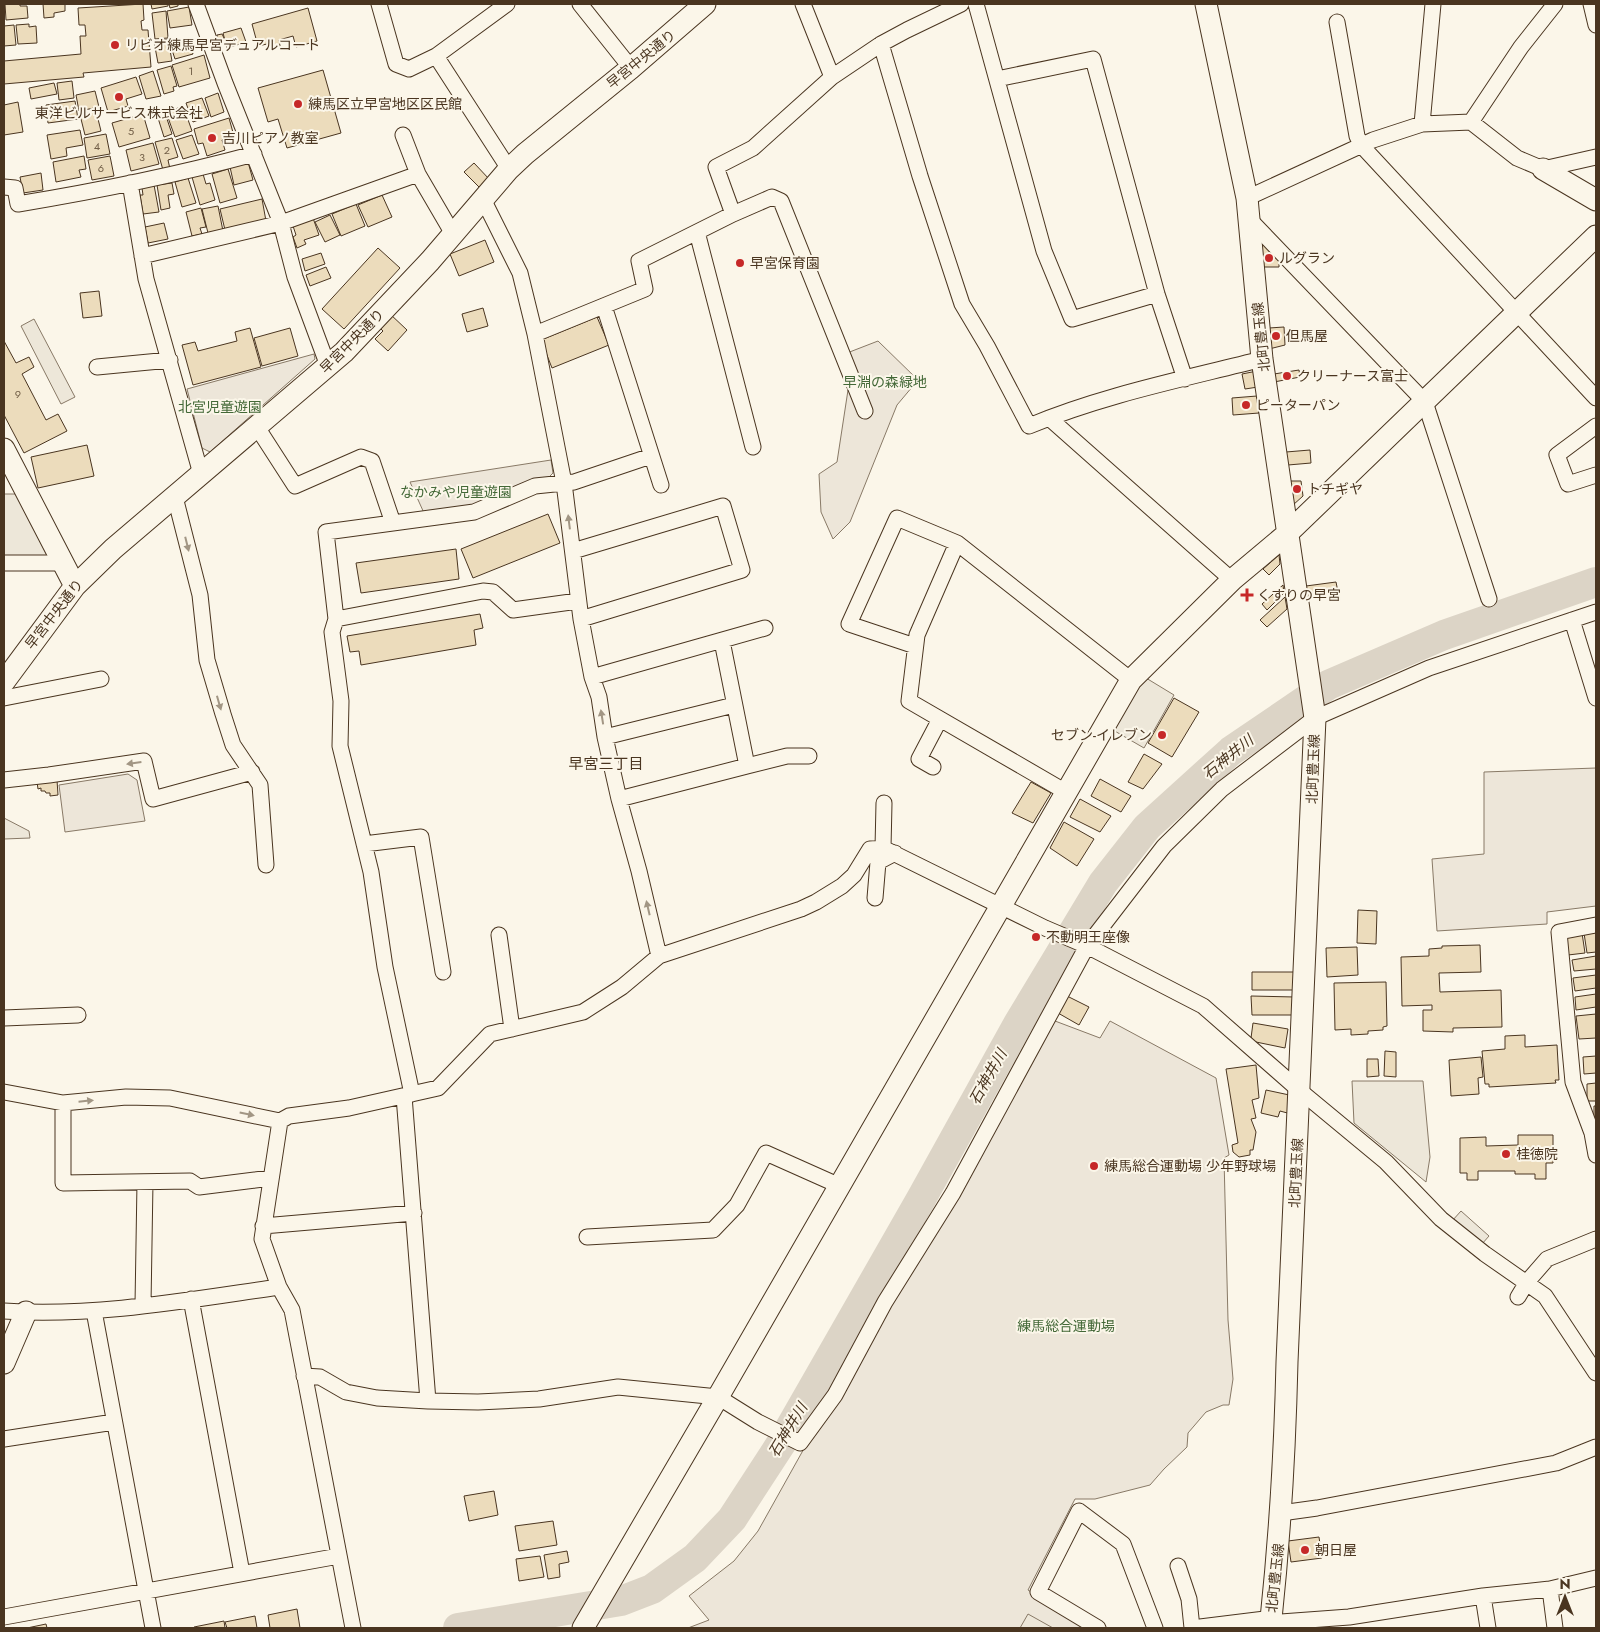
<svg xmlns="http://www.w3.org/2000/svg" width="1600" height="1632" viewBox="0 0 1600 1632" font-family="Jost,'Noto Sans JP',sans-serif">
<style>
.green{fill:#ede6d9;stroke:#887966}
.parking{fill:#ede7d9;stroke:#887966}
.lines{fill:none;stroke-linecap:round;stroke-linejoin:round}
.river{stroke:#dcd4c6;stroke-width:30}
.building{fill:#ecdcbc;stroke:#4a3520}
.street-casing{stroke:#4a3520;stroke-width:17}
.secondary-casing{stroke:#4a3520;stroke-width:23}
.street{stroke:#fbf6e9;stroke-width:15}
.secondary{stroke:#fbf6e9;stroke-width:21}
.oneway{fill:#a29684}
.poi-dot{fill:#c62828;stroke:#fbf6e9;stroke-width:2}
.labels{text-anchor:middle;stroke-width:4;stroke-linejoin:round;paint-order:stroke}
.number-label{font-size:11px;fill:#725f47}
.poi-label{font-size:14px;fill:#4a3520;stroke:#fbf6e9;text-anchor:start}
.street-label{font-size:14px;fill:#4a3520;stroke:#fbf6e9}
.park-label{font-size:14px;fill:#436837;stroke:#fbf6e9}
.water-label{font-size:15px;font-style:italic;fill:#4a3520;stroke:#fbf6e9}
.neighbourhood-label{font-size:15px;fill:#4a3520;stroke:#fbf6e9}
</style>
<rect width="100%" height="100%" fill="#fbf6e9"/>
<path class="green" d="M878,341l40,39 -21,25 -47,117 -17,17 -12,-27 -2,-38 18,-12 11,-72 13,-3 -14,-34z
M314,354l1,5 -105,93 -8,-4 -15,-59z
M551,460l2,13 -7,7 -75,27 -47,6 -14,-31z
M1596,768v138l-49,6v12l-110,7 -5,-72 52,-5v-82z
M128,774l9,6 8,41 -80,11 -6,-47z
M1055,1021l45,17 10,-17 106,57 13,77 -5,3 4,162 5,59 -4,26h-6l-17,7 -18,21 -1,14 -23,22 -14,16 -55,14h-20l-47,91 57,38h-397l21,-8 -20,-24 45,-35 24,-30 48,-86 239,-414z"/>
<path class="parking" d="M34,319l41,78 -14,7 -40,-78z
M4,494h14l33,59 -5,5 -42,-1z
M1146,678l28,17 -30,53 -31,-18 27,-46z
M4,818l25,13 1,7 -26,1z
M1352,1081h71l7,76 -4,25 -72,-59z
M1461,1211l28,25 -7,8 -30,-23z
M1028,1614l25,14h-33z"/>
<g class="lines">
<path class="river" d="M458,1628l163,-27 31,-12 43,-31 37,-39 50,-77 139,-243 97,-175 85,-141 44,-56 84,-76 97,-66 116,-50 152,-53"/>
</g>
<path class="building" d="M5,4h15v2h7l1,12 -22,2z
M43,4h22v7l-11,2v4l-10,1z
M143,4l1,16 -3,1 1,9h6l3,37 -68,6 1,4 -80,7v-23l77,-7 -1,-18h6l-1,-11h-6l-1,-17z
M151,4h17v2l-16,3z
M169,4h9v2l-8,2z
M189,7l3,18 -22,3 -3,-17z
M308,8l9,33 -21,6 -3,-11 -14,4 1,6 -11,3 -2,-5 -9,2 -6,-22z
M166,11l2,27 -13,1 -3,-26z
M29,24v3l7,-1 1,17 -19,1 -2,-19z
M14,25l2,20 -12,1v-20z
M241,28l5,14 -19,6 -4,-15z
M222,34l2,4 -6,2 -1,-5z
M188,38l5,16 -18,5 -5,-15z
M168,39l4,22 -14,2 -4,-21z
M204,55l6,23 -31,9 -7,-22z
M171,66l6,20 -4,1 1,4 -10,3 -7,-24z
M323,70l18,63 -54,15 -9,-29 -10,3 -10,-34z
M153,71l8,25 -15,3 -7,-23z
M136,77l6,17 -16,5 2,7 -20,6 -7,-24z
M72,81l2,17 -15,2 -2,-17z
M54,83l3,11 -26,5 -2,-11z
M95,91l4,16 -20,4 -3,-16z
M218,93l6,19 -13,5 -6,-19z
M202,98l7,18 -16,6 -7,-19z
M75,101l3,18 -30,4 -2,-18z
M18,102l5,30 -19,3v-30z
M181,107l3,8 2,-1 6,17 -17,6 -9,-25z
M96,111l5,20 -16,4 -5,-20z
M143,114l7,24 -31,9 -7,-24z
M166,116l6,18 -8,3 -6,-19z
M229,118l5,18 -12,4 3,10 -18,6 -4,-13 -5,1 -4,-15z
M80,130l3,15 -17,3 1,8 -16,3 -4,-24z
M106,134l4,20 -23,4 -3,-20z
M192,135l7,19 -16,5 -7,-19z
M172,138l6,19 -10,3 2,9 -7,1 -8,-28z
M153,143l6,21 -28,7 -5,-21z
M84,156l2,13 -7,1 2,7 -25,5 -3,-20z
M110,156l4,20 -22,4 -4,-20z
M248,162l5,18 -19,5 -4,-18z
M474,163l16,17 -9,9 -17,-17z
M228,169l9,29 -17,5 -8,-29z
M41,173l2,17 -20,3 -3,-16z
M203,174l3,10 4,-1 5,17 -15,5 -8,-28z
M188,178l8,25 -14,4 -7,-25z
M172,183l2,11 -6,1 2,13 -9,2 -4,-25z
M154,185l5,27 -16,2 -3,-19h3l-1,-7z
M382,195l10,22 -24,10 -10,-22z
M262,199l4,22 -41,9 -5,-21z
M356,204l9,22 -24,10 -9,-22z
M218,206l5,25 -15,2 -6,-24z
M201,208l5,19 -6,1 2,6 -10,2 -6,-24z
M330,215l10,20 -15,7 -10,-20z
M313,218l6,17 -15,5 2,4 -9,4 -4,-11 3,-2 -3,-9z
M164,223l4,16 -20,4 -3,-16z
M1259,236l24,26 -4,2v3h-17z
M485,240l9,22 -35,14 -9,-22z
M378,248l22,20 -56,61 -22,-20z
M321,253l4,11 -20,7 -3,-12z
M326,267l5,11 -21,8 -4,-11z
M99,291l3,25 -19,2 -3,-25z
M483,308l5,18 -21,6 -5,-18z
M389,313l18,17 -19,21 -13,-12 8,-8 -6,-6z
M597,317l12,28 -57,23 -11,-28z
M1284,327l1,18 -16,4v-21z
M250,328l11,39 -68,18 -11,-40 13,-3 3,9 39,-10 -2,-9z
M290,328l8,28 -36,10 -8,-28z
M4,341l12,22 13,-6 5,10 -12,7 24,46 12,-6 9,17 -43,22 -20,-38z
M1299,370l1,7 -26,5v-8z
M1257,371l1,16 -13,2 -3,-15z
M1257,396l2,17 -26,2 -1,-17z
M87,445l7,31 -56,12 -7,-31z
M1310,450l1,13 -23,2 -2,-13z
M1290,481h11l2,15 -10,9z
M548,514l12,29 -87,35 -12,-29z
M456,549l3,30 -98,14 -5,-30z
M1279,555l1,9 -11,11 -6,-6z
M1336,582l2,10 -15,2v3l-16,2 -1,-13z
M1283,585l1,8 -17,17 -5,-6z
M1285,597l2,12 -20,18 -7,-7z
M480,614l3,14 -9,2 2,15 -115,20 -2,-14 -9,1 -3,-16z
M1174,698l25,14 -27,45 -24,-14z
M1144,754l18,10 -19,25 -15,-7z
M1100,779l31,17 -10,16 -30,-16z
M57,780l1,15 -8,1v-3h-4l-1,-2h-4v-3l-3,1 -1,-7z
M1031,782l20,11 -18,30 -21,-10z
M1080,799l31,17 -11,16 -30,-15z
M1064,822l30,17 -17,27 -27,-18z
M1358,910l19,1 -1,33 -19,-1z
M1596,932v20l-9,1 -3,-20z
M1582,933l3,20 -17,2 -2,-20z
M1480,945l1,27 -42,1 1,19 61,-2 1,37 -49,1v4l-30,-1v-21h9v-5l-30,1 -1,-49 28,-1v-7l13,-1v-2z
M1357,947l1,28 -31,2 -1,-29z
M1596,956v13l-22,2 -2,-11z
M1252,972h43l-1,18h-42z
M1596,975v13l-21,3 -2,-13z
M1386,982l1,44 -4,1v3l-15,1v3l-17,1v-6l-16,1 -1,-47z
M1596,994v13l-20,3 -1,-13z
M1067,996l22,11 -10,18 -21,-12z
M1251,996l44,1 -1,18h-42z
M1596,1014v24l-17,1 -3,-23z
M1253,1023l35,6 -3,19 -29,-6 -5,-4z
M1525,1035v12l32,-2 2,35h-4l1,3 -67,4v-3h-4l-3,-33 23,-2v-13z
M1385,1051l11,1v25l-12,-1z
M1596,1056v17l-12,1 -1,-17z
M1481,1057l2,20 -5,1 1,16 -28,2 -2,-36z
M1367,1059h11l1,17 -12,1z
M1256,1065l3,33 -7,2 4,18 -5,1 5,13 -3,18h-3v5l-11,2 -6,-5 -1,-7 6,-2 -12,-74z
M1596,1083v18h-9v-17z
M1266,1090l28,6 -3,18 -11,-3 -2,6 -17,-4z
M1594,1106h2v17h-2z
M1518,1135h35v28h-7v16h-11v-5h-20v-3h-37v9h-11v-7h-7v-35l26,-1v9l32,-1z
M494,1491l4,24 -29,6 -5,-25z
M553,1521l4,24 -38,6 -4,-25z
M1319,1537l3,21 -31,4 -3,-21z
M567,1551l2,11 -10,2 1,13 -12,2 -4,-24z
M540,1556l4,21 -25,4 -3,-22z
M297,1609l3,19h-30l-2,-13z
M255,1616l2,12h-30l-2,-6z
M224,1621l1,7h-31v-1z
M46,1624l1,4h-20z"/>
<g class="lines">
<defs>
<path id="street" d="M196,4l29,79 56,140 14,54 33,89
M379,4l17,60 13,5 27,-13 73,113
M580,4l51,64
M803,4l29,73
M976,4l68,247 28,68 85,-25
M1591,4l5,21
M1337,22l20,114 4,9 235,253
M881,44l39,132 42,128 25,42 42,80c74,-31 155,-47 233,-67
M436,56l71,-52
M997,79l96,-20 64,235 28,85
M1471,122l50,-75 34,-43
M1422,124l11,-120
M403,135l15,39
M130,183l16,96 55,195
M4,187l11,1 3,16c79,-13 158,-29 236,-50
M1247,198l126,-58 49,-16 49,-2 46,36 26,11 53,-12
M483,199l37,74 15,61 29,149 17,136 11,58 7,20 6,40 14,62 20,72 20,85
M733,214l-17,-47 37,-19 79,-71 49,-33 26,-14 54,-26
M1250,220l175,182 64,197
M697,232l56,215
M142,256l139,-33 137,-49 35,60
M604,306l57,179
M535,334l110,-45 -6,-28 94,-47 39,-17 9,4 84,210
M97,367l73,-7
M1049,418l183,162
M1596,426l-39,29 11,29 28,-9
M257,427l38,59 66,-29 11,4 21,62
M175,497l25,98 7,65 16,54 10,31 27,40 6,80
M957,543l-40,92 -8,66 157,91
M573,551l150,-45 19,64 -161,49
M4,563h58
M336,619l147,-28 10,1 20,18 65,-9
M1572,620l24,78
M915,646l-66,-22 48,-106 60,25 174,137
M592,677l173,-49
M4,698l97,-19
M605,737l129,-32
M747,766l40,-10h22
M933,767l-14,-8 21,-40
M4,780l45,-5 95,-14 9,38 99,-27
M619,799l128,-33 -25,-125
M364,844l57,-7 22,135
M883,848l1,-45
M875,898l3,-36 17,-9
M1596,925l-37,7 14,150 19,51 4,22
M499,935l13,94
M4,1018l74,-3
M4,1092l59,11 63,-6 44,1 110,23 9,-5 60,-8 89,-20 52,-54 93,-22 39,-25 37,-31 142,-47 15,-7 26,-16 12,-11 16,-26 13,-1 162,80 42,18 116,60 96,84 87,72 55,57 44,35 60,42 51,77
M412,1094l-27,-127 -14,-95 -31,-126 1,-45 -9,-69 4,-13 -10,-87 148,-20 61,-26 39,-4 77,-26
M404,1096l24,305
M63,1103v80l127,-2 9,6 72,-9
M280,1121l-18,118 17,48 13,23 61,318
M263,1226l151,-13
M587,1237l126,-7 24,-25 29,-52 74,33
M1518,1297l9,-15 20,-23 49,-20
M191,1299l51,274
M143,1305l2,-123
M4,1311c92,6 184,-11 275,-24
M94,1311l59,317
M304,1376l16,1 26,15 31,6 51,3 50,1 61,-3 79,-12 100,10 40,25 42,21 35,-48 50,-93 68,-109 134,-247 77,-100 58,-57 93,-71 114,-50 167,-56
M4,1439l110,-17
M1281,1513l36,-5 239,-45 40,-16
M1178,1566l11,33 3,29 73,-9 16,3 68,-5 134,-21 67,-7 46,-11
M1550,1589l5,39
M1483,1596l5,32
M4,1617l335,-61
M1098,1628l-60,-36 41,-81 44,33 32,84"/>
<path id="secondary" d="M1206,4l41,194 15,161 53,359 -28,644c-2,87 -7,172 -16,257l1,9
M1543,169l53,31
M4,449l71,137
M4,682l71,-96 38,-37 231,-197 86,-91 79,-92 16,-15 106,-86 74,-64
M4,1363l22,-51
M583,1628l135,-231 413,-717 101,-100 56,-47 308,-297"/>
</defs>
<use href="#street" class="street-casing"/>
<use href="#secondary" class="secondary-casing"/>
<use href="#street" class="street"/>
<use href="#secondary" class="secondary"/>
</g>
<defs><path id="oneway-solid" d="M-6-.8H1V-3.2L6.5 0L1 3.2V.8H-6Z" transform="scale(1.25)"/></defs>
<g class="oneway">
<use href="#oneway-solid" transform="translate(569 522) rotate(-97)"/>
<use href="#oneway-solid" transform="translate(187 544) rotate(76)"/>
<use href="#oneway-solid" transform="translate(219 703) rotate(74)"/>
<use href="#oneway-solid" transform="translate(602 717) rotate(-99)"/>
<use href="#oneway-solid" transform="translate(134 763) rotate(172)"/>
<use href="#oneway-solid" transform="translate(648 908) rotate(-103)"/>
<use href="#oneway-solid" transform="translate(86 1101) rotate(-6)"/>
<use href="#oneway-solid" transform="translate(247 1114) rotate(12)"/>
</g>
<g class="poi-dot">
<circle cx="115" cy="45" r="5"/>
<circle cx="119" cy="97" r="5"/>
<circle cx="298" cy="104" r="5"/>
<circle cx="212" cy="138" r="5"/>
<circle cx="1269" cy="258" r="5"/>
<circle cx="740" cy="263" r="5"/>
<circle cx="1276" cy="336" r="5"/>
<circle cx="1287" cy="376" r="5"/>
<circle cx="1246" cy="405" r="5"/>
<circle cx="1297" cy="489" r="5"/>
<path d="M1244.5 587.5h5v5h5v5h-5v5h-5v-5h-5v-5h5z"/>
<circle cx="1162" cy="735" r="5"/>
<circle cx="1036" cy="937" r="5"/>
<circle cx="1506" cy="1154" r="5"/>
<circle cx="1094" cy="1166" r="5"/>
<circle cx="1305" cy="1550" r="5"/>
</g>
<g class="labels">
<g class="number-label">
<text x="191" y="75">1</text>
<text x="131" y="135">5</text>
<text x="97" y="150">4</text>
<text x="167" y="154">2</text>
<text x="142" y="161">3</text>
<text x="101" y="172">6</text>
<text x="18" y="398">9</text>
</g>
<g class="poi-label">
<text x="125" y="50">リビオ練馬早宮デュアルコート</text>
<text x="308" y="109">練馬区立早宮地区区民館</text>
<text x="119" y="118" text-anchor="middle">東洋ビルサービス株式会社</text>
<text x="222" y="143">吉川ピアノ教室</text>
<text x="1279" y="263">ルグラン</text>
<text x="750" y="268">早宮保育園</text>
<text x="1286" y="341">但馬屋</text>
<text x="1297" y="381">クリーナース富士</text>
<text x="1256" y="410">ピーターパン</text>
<text x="1307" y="494">トチギヤ</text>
<text x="1257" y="600">くすりの早宮</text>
<text x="1152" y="740" text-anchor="end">セブン-イレブン</text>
<text x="1046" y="942">不動明王座像</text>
<text x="1516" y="1159">桂徳院</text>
<text x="1104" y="1171">練馬総合運動場 少年野球場</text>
<text x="1315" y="1555">朝日屋</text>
</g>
<g class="street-label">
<text transform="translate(641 59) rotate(-39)" y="5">早宮中央通り</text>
<text transform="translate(1261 337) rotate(-96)" y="5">北町豊玉線</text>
<text transform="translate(352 341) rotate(-45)" y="5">早宮中央通り</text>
<text transform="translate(54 614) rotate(-52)" y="5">早宮中央通り</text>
<text transform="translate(1313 769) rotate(-88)" y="5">北町豊玉線</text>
<text transform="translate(1296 1173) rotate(-87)" y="5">北町豊玉線</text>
<text transform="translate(1275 1578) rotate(-84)" y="5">北町豊玉線</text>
</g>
<g class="park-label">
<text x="885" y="387">早淵の森緑地</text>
<text x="220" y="412">北宮児童遊園</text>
<text x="456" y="497">なかみや児童遊園</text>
<text x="1066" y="1331">練馬総合運動場</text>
</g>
<g class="water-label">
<text transform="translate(1228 757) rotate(-39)" y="5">石神井川</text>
<text transform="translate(988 1077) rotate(-61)" y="5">石神井川</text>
<text transform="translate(788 1430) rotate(-59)" y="5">石神井川</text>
</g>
<g class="neighbourhood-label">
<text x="606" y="769">早宮三丁目</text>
</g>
</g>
<rect width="1600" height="1632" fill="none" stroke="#4a3520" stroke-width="10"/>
<g transform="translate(1565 1597)" stroke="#fbf6e9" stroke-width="4" paint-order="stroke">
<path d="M0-4L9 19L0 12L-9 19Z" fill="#4a3520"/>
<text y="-8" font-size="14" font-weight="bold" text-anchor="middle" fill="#4a3520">N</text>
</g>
</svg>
